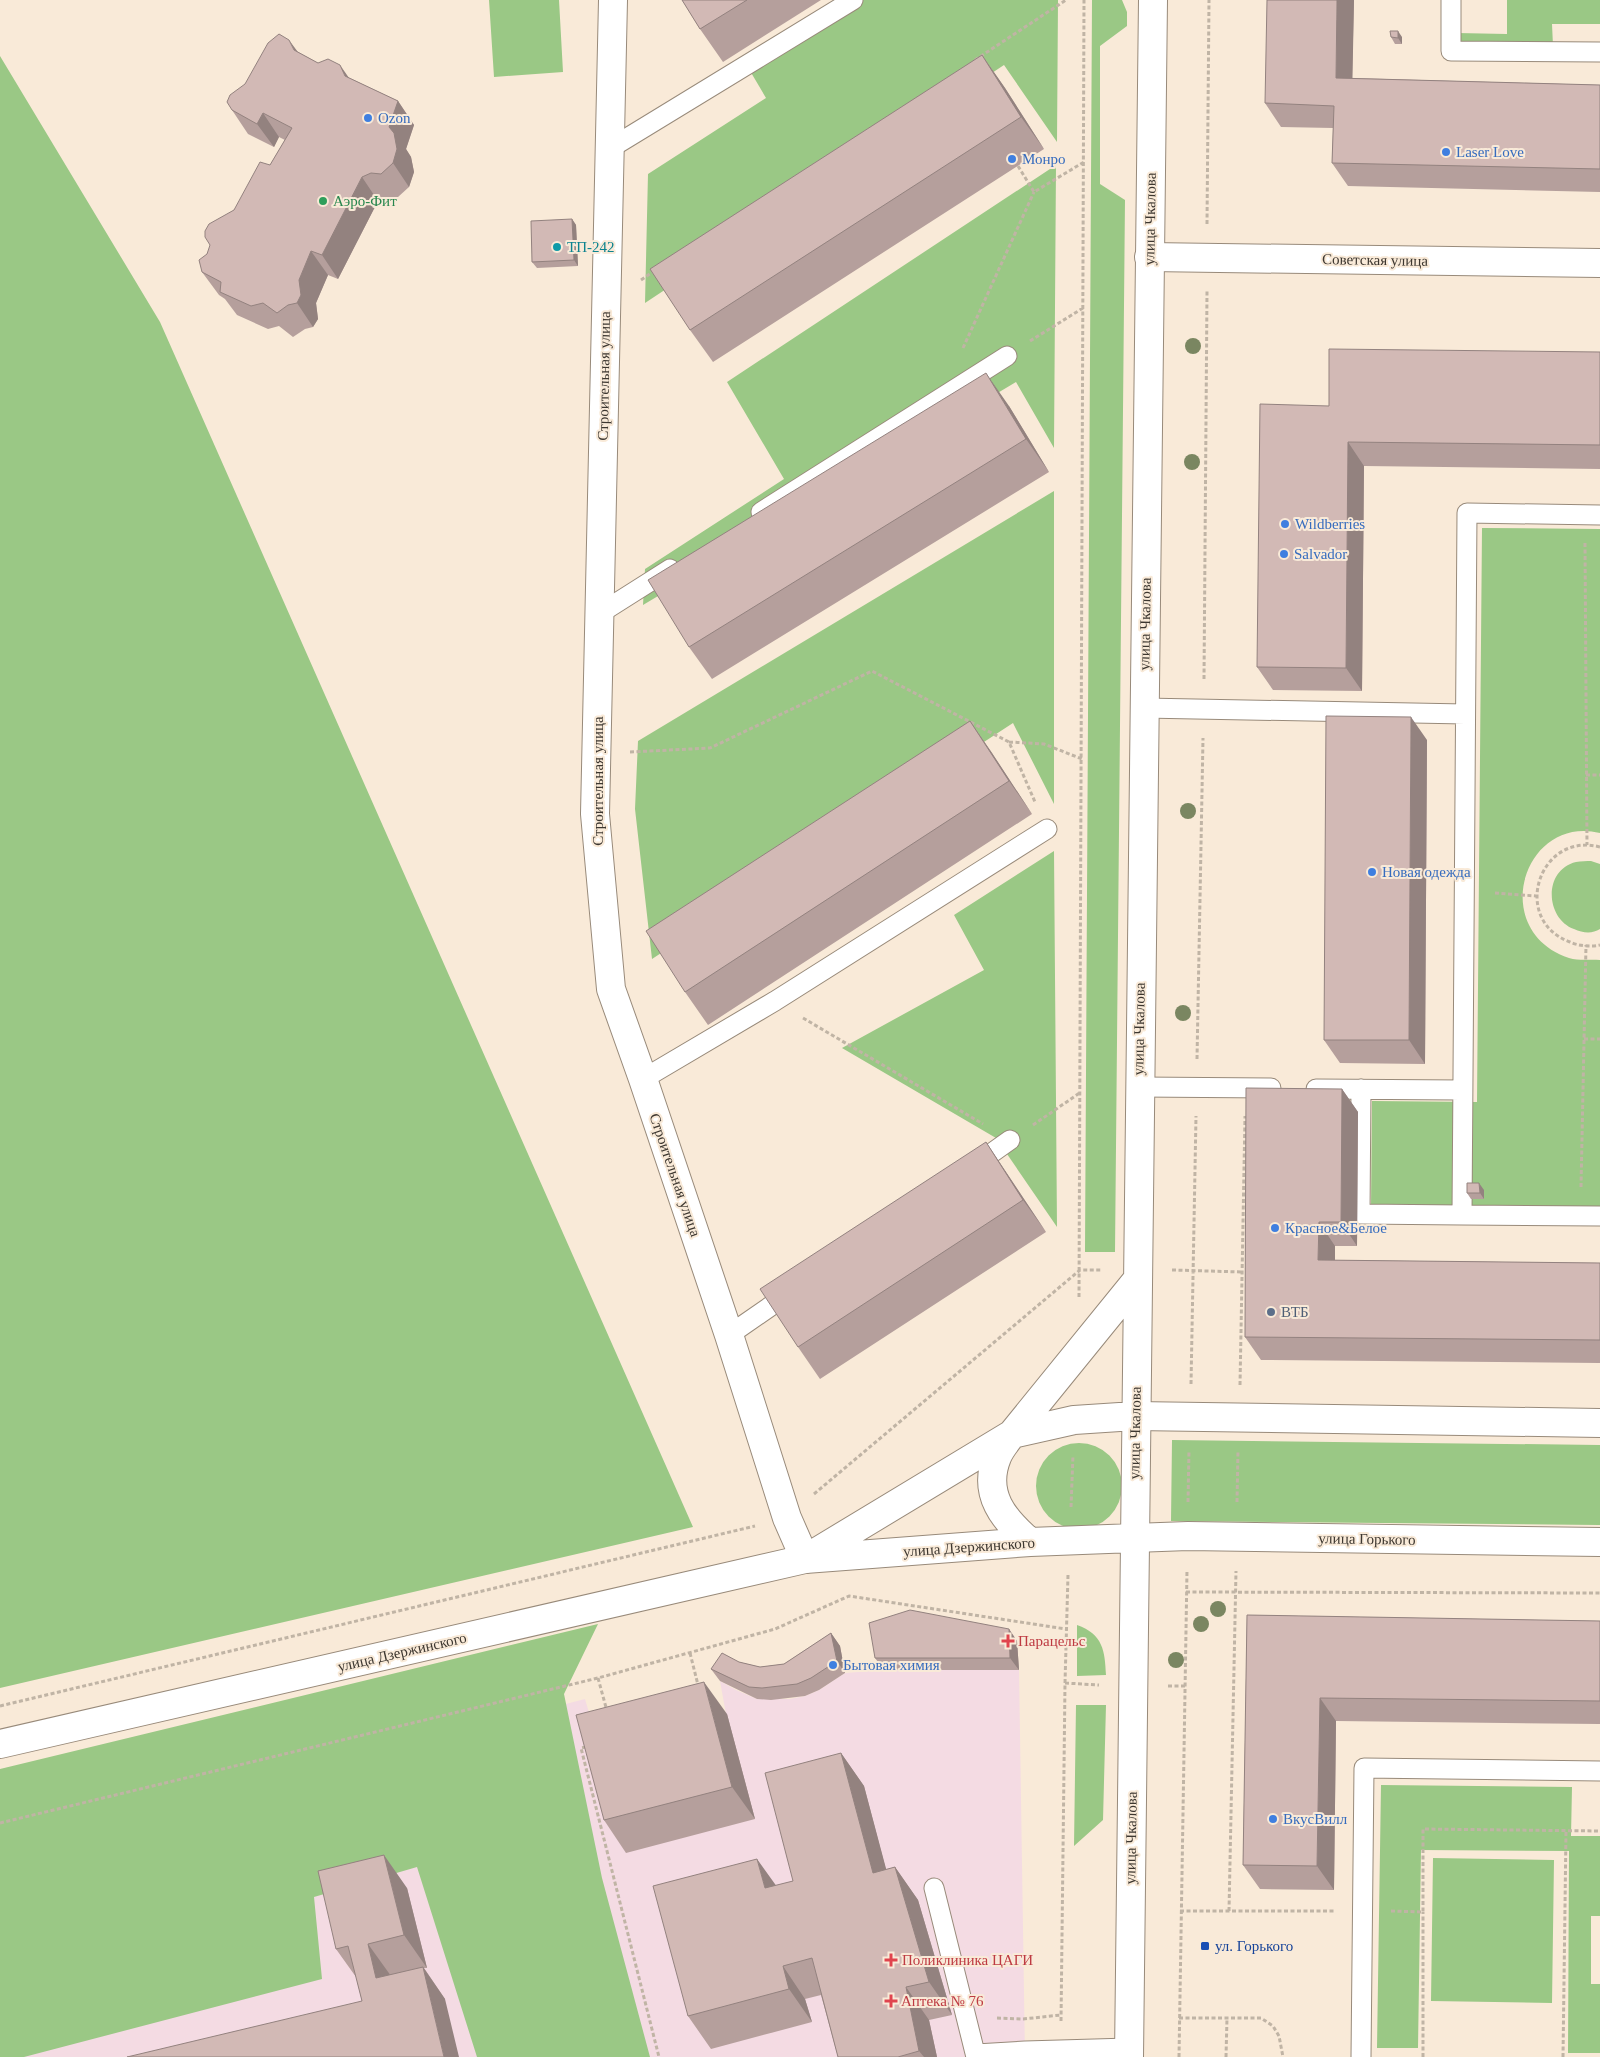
<svg xmlns="http://www.w3.org/2000/svg" width="1600" height="2057" viewBox="0 0 1600 2057" font-family="Georgia,serif">
<style>
.medical{fill:#f4dbe3}
.green{fill:#9ac885}
.lines{fill:none;stroke-linecap:round;stroke-linejoin:round}
.service-casing{stroke:#988a7a;stroke-width:21}
.minor-casing{stroke:#988a7a;stroke-width:30}
.secondary-casing{stroke:#988a7a;stroke-width:30}
.path{stroke:#c0b4a5;stroke-width:3;stroke-dasharray:4 2.5;stroke-linecap:butt}
.service{stroke:#fff;stroke-width:19}
.minor{stroke:#fff;stroke-width:28}
.secondary{stroke:#fff;stroke-width:28}
.tree{fill:#7a8661}
.wall{fill:#b59f9c}
.shaded-wall{fill:#93827f}
.building{fill:#d2b9b5;stroke:#93827f}
.shop-dot{fill:#3f7fe0;stroke:#f9ead8;stroke-width:2}
.leisure-dot{fill:#2e9e5b;stroke:#f9ead8;stroke-width:2}
.culture-dot{fill:#0f9aa8;stroke:#f9ead8;stroke-width:2}
.service-dot{fill:#5c6f8a;stroke:#f9ead8;stroke-width:2}
.health-dot{fill:#e0444e;stroke:#f9ead8;stroke-width:2}
.transit-dot{fill:#1a4fb4;stroke:#f9ead8;stroke-width:2}
.labels{text-anchor:middle;stroke-width:4;stroke-linejoin:round;paint-order:stroke}
.shop-label{font-size:15px;fill:#366cbe;stroke:#f9ead8;text-anchor:start}
.leisure-label{font-size:15px;fill:#27864d;stroke:#f9ead8;text-anchor:start}
.street-label{font-size:15px;fill:#3d3730;stroke:#f9ead8}
.culture-label{font-size:15px;fill:#0d838f;stroke:#f9ead8;text-anchor:start}
.service-label{font-size:15px;fill:#4e5e75;stroke:#f9ead8;text-anchor:start}
.health-label{font-size:15px;fill:#be3a42;stroke:#f9ead8;text-anchor:start}
.transit-label{font-size:15px;fill:#164399;stroke:#f9ead8;text-anchor:start}
</style>
<rect width="100%" height="100%" fill="#f9ead8"/>
<path class="medical" d="M884,1670h135l6,387h-1025v-207l585,-151 13,44 128,-29 -6,-33 16,9 21,9h33l15,-3 14,-6 26,-17z"/>
<path class="green" d="M489,0h70l4,72 -69,5z
M837,0h221l-1,142 -53,-77 -359,238 3,-129 118,-76 -23,-39z
M1092,0h30l5,12v14l-27,20v138l25,16 -10,1052h-30z
M1507,0h93v24h-48l1,22 -96,-1v-12l50,1z
M0,56l160,266 533,1205 -693,161z
M1056,165l-2,283 -38,-66 -373,223 2,-36 139,-90 -57,-97z
M1054,491v313l-41,-81 -361,236 -17,-150 3,-68z
M1482,528l118,1v304c-76,-19 -113,97 -31,125 10,3 21,1 31,2v248l-229,-2 1,-105 105,1z
M1054,851l3,376 -61,-89 -154,-90 142,-78 -30,-55z
M1591,861l9,3v65c-8,5 -17,4 -26,0 -29,-11 -31,-59 2,-67 5,-1 11,-1 15,-1z
M1172,1440l428,5v80l-429,-4z
M1036 1486a43 43 0 1 1 86 0a43 43 0 1 1-86 0Z
M598,1624l-34,70 38,184 48,179h-173l-60,-190 -103,30 8,82 -298,78h-24v-288z
M1077,1625c26,9 28,26 29,50l-29,1z
M1076,1705h30l-3,115 -29,26z
M1381,1785l191,2 -1,49h29v80h-9v68h9v69h-32l1,-202 -148,-1 -3,198h-41z
M1433,1858l121,2 -2,143 -121,-2z"/>
<g class="lines">
<defs>
<path id="service" d="M1451,0v51l149,1
M609,149l244,-149
M761,512l246,-156
M1600,515l-133,-2 -5,702 138,1
M599,614l71,-45
M1144,708l321,6
M643,1079l132,-78 272,-172
M1139,1087l132,1
M1316,1089l146,1
M1361,1089l-1,125 102,1
M972,1167l38,-27
M729,1335l62,-43
M934,1888l42,169
M976,2054l49,-3 104,-3
M1361,2057l3,-289 236,3"/>
<path id="minor" d="M613,0l-18,814 16,175 32,90 86,256 58,183 18,41
M1149,257l451,6
M1135,1416l465,7
M1134,1538l54,-2 412,6"/>
<path id="secondary" d="M1030,1542c-26,-22 -48,-48 -33,-85 3,-8 10,-16 15,-23l125,-154
M810,1556l202,-122 62,-14 61,-4
M0,1744l805,-185 225,-17 104,-4
M1129,2057l24,-2057"/>
</defs>
<use href="#service" class="service-casing"/>
<use href="#minor" class="minor-casing"/>
<use href="#secondary" class="secondary-casing"/>
<path class="path" d="M975,60l91,-60
M1018,166l16,26 50,-30
M1207,224l2,-224
M641,280l13,-9
M1030,341l53,-33
M963,348l71,-156
M1585,543l2,302
M1204,679l3,-388
M1009,742l35,2 38,15
M630,752l80,-4 162,-77 137,71 26,60
M1586,775h14
M1600,847c-61,-16 -90,73 -30,95 8,4 21,5 30,3
M1495,893l41,3
M803,1018l180,106
M1584,1039h16
M1197,1059l6,-321
M1033,1125l48,-33
M1581,1187l5,-242
M1172,1270l70,2
M1079,1297l5,-1297
M1191,1384l5,-268
M1240,1385l5,-269
M814,1494l266,-224h21
M1188,1502l1,-52
M1237,1502l1,-51
M1071,1507l2,-52
M1186,1592l414,1
M690,1653l8,32
M598,1678l9,33
M1065,1683l34,2
M1168,1686h17
M0,1706l755,-180
M586,1747l-5,1 78,309
M0,1823l598,-145 177,-49 74,-33 217,33
M1180,1911h155
M1229,1911l7,-340
M1391,1911l32,1v-83l177,2
M997,2018l26,1 38,-4
M1179,2018h82l12,8 6,10 4,21
M1061,2021l4,-338 3,-108
M1179,2057l8,-487
M1226,2057l1,-39
M1423,2057v-145
M1563,2057l3,-226"/>
<use href="#service" class="service"/>
<use href="#minor" class="minor"/>
<use href="#secondary" class="secondary"/>
</g>
<g class="tree">
<circle cx="1193" cy="346" r="8"/>
<circle cx="1192" cy="462" r="8"/>
<circle cx="1188" cy="811" r="8"/>
<circle cx="1183" cy="1013" r="8"/>
<circle cx="1218" cy="1609" r="8"/>
<circle cx="1201" cy="1624" r="8"/>
<circle cx="1176" cy="1660" r="8"/>
</g>
<path class="wall" d="M682,0h139l-98,62 -23,-33z
M1354,0l-2,78 248,7v107l-252,-6 -16,-23 1,-35 -52,-1 -16,-24z
M1391,37h11v7h-7z
M298,52l20,11 80,38 16,24 -8,24 5,8 3,15 -5,15 -11,10h-11l-9,4 -40,78 -10,-4 -12,28 2,16 -5,8 -8,2 -12,8 -14,-11 -11,3 -31,-14 -12,-16 -6,-4 -17,-23 5,-18 27,-44 36,-45 15,-25 -6,-3 -5,10 -26,-13 -16,-24z
M982,55l23,33 39,61 -331,213 -23,-32z
M572,219l4,6 2,41 -41,2 -5,-6z
M1600,352v117l-236,-3 -2,225 -89,-1 -16,-23 72,-261z
M1009,406l40,66 -337,207 -23,-32z
M970,721l22,32 40,61 -324,211 -23,-33z
M1427,740l-2,324 -85,-1 -16,-23z
M1342,1089l16,23 -1,134h-22v14l265,3v100l-339,-3 -16,-23z
M986,1142l60,90 -226,147 -22,-32z
M1484,1190v9h-13l-4,-6z
M1247,1615l353,6v103l-264,-3 -2,169 -74,-1 -17,-24z
M1009,1629l8,12 2,29h-135l-9,-12z
M831,1633l9,13 5,27 -26,17 -14,6 -34,4 -14,-1 -37,-18 -9,-12 28,-7 21,5 24,-3z
M727,1714l28,105 -129,34 -22,-33z
M841,1753l23,33 22,84 9,-3 23,33 34,115 -23,5 8,37h-99l-17,-62 -16,4 7,23 -101,27 -23,-33 105,-135z
M407,1888l20,80h-3l21,31 -83,2 -6,-24 -20,-28z"/>
<path class="shaded-wall" d="M1337,0h17l-2,101 -16,-23z
M1398,31l4,6v7l-4,-6z
M289,40l17,23 -12,-13z
M982,55l23,33 39,61 -23,-32z
M340,65l16,23 -11,-12z
M398,101l16,24 -8,24 5,8 3,15 -5,15 -16,-24 -4,-36z
M263,113l16,24 -5,10 -17,-23z
M362,177l16,24 -40,78 -16,-24z
M572,219l4,6 2,41 -4,-6z
M311,251l17,24 -12,28 2,16 -5,8 -16,-24 2,-23z
M986,373l23,33 40,66 -23,-33z
M1348,442l16,24 -2,225 -16,-23z
M1411,717l16,23 -2,324 -16,-24z
M970,721l22,32 40,61 -23,-33z
M1342,1089l16,23 -1,134 -16,-24z
M986,1142l60,90 -23,-32z
M1479,1183l5,7v9l-4,-6z
M1319,1222l16,24v37l-17,-23z
M1009,1629l8,12 2,29 -9,-12z
M831,1633l9,13 5,27 -8,-12z
M704,1682l23,32 28,105 -23,-32z
M1320,1698l16,23 -2,169 -17,-24z
M841,1753l23,33 32,120 -23,-33z
M384,1855l23,33 20,80 -23,-33z
M757,1859l23,32 -15,-3z
M895,1867l23,33 34,115 -23,-33z
M368,1944l23,32 -15,2z
M783,1966l22,33 7,23 -23,-33z
M423,1967l22,32 14,58h-15z
M906,1987l23,33 8,37h-13l-5,-6z"/>
<path class="building" d="M682,0h65l-47,29z
M1267,0h70l-1,78 264,7v84l-268,-6 2,-57 -69,-3z
M1390,31h8v7l-7,-1z
M279,34l10,6 5,10 24,13 10,-4 12,6 5,11 53,25 -9,26 5,6 3,16 -4,14 -12,11 -10,-1 -9,4 -40,78 -11,-4 -12,29 2,15 -4,8 -9,2 -11,8 -14,-10 -12,3 -31,-14 1,-10 -19,-10 -3,-12 8,-6 3,-9 -5,-8v-6l4,-7 25,-14 26,-48 10,3 22,-37 -29,-15 -6,11 -25,-14 -5,-8 3,-7 15,-11 23,-41z
M982,55l39,62 -331,213 -40,-61z
M572,219l2,41 -42,2 -1,-41z
M1329,349l271,3v93l-252,-3 -2,226 -89,-1 3,-263 69,2z
M986,373l40,66 -337,208 -41,-67z
M1326,716l85,1 -2,323h-85z
M970,721l39,60 -324,211 -39,-61z
M1246,1088l96,1 -1,133h-22l-1,38 282,3v77l-355,-3z
M986,1142l37,58 -225,147 -38,-58z
M1467,1183h12l1,10h-13z
M910,1610l99,19 1,29h-135l-6,-35z
M1247,1615l353,6v80l-280,-3 -3,168 -74,-1z
M831,1633l6,28 -26,17 -14,6 -35,4 -13,-1 -38,-18 11,-16 17,9 21,5 24,-3z
M704,1682l28,105 -128,33 -28,-105z
M841,1753l32,120 22,-6 34,115 -23,5 13,64 -21,6h-60l-26,-99 -29,8 6,23 -101,27 -35,-130 104,-27 8,29 28,-7 -28,-108z
M384,1855l20,80 -36,9 8,34 47,-11 21,90h-317l235,-56 -14,-55 -12,3 -18,-78z"/>
<g class="shop-dot">
<circle cx="368" cy="118" r="5"/>
<circle cx="1446" cy="152" r="5"/>
<circle cx="1012" cy="159" r="5"/>
<circle cx="1285" cy="524" r="5"/>
<circle cx="1284" cy="554" r="5"/>
<circle cx="1372" cy="872" r="5"/>
<circle cx="1275" cy="1228" r="5"/>
<circle cx="833" cy="1665" r="5"/>
<circle cx="1273" cy="1819" r="5"/>
</g>
<circle class="leisure-dot" cx="323" cy="201" r="5"/>
<circle class="culture-dot" cx="557" cy="247" r="5"/>
<circle class="service-dot" cx="1271" cy="1312" r="5"/>
<g class="health-dot">
<path d="M1005.5 1633.5h5v5h5v5h-5v5h-5v-5h-5v-5h5z"/>
<path d="M888.5 1952.5h5v5h5v5h-5v5h-5v-5h-5v-5h5z"/>
<path d="M888.5 1993.5h5v5h5v5h-5v5h-5v-5h-5v-5h5z"/>
</g>
<rect class="transit-dot" x="1200" y="1941" width="10" height="10" rx="2.5"/>
<g class="labels">
<g class="shop-label">
<text x="378" y="123">Ozon</text>
<text x="1456" y="157">Laser Love</text>
<text x="1022" y="164">Монро</text>
<text x="1295" y="529">Wildberries</text>
<text x="1294" y="559">Salvador</text>
<text x="1382" y="877">Новая одежда</text>
<text x="1285" y="1233">Красное&amp;Белое</text>
<text x="843" y="1670">Бытовая химия</text>
<text x="1283" y="1824">ВкусВилл</text>
</g>
<g class="leisure-label">
<text x="333" y="206">Аэро-Фит</text>
</g>
<g class="street-label">
<text transform="translate(1150 219) rotate(-89)" y="5">улица Чкалова</text>
<text transform="translate(1375 260) rotate(1)" y="5">Советская улица</text>
<text transform="translate(604 376) rotate(-89)" y="5">Строительная улица</text>
<text transform="translate(1145 624) rotate(-89)" y="5">улица Чкалова</text>
<text transform="translate(598 781) rotate(-90)" y="5">Строительная улица</text>
<text transform="translate(1139 1029) rotate(-89)" y="5">улица Чкалова</text>
<text transform="translate(675 1175) rotate(71)" y="5">Строительная улица</text>
<text transform="translate(1135 1433) rotate(-89)" y="5">улица Чкалова</text>
<text transform="translate(1367 1539) rotate(1)" y="5">улица Горького</text>
<text transform="translate(969 1547) rotate(-4)" y="5">улица Дзержинского</text>
<text transform="translate(402 1652) rotate(-13)" y="5">улица Дзержинского</text>
<text transform="translate(1131 1838) rotate(-89)" y="5">улица Чкалова</text>
</g>
<g class="culture-label">
<text x="567" y="252">ТП-242</text>
</g>
<g class="service-label">
<text x="1281" y="1317">ВТБ</text>
</g>
<g class="health-label">
<text x="1018" y="1646">Парацельс</text>
<text x="902" y="1965">Поликлиника ЦАГИ</text>
<text x="901" y="2006">Аптека № 76</text>
</g>
<g class="transit-label">
<text x="1215" y="1951">ул. Горького</text>
</g>
</g>
</svg>
